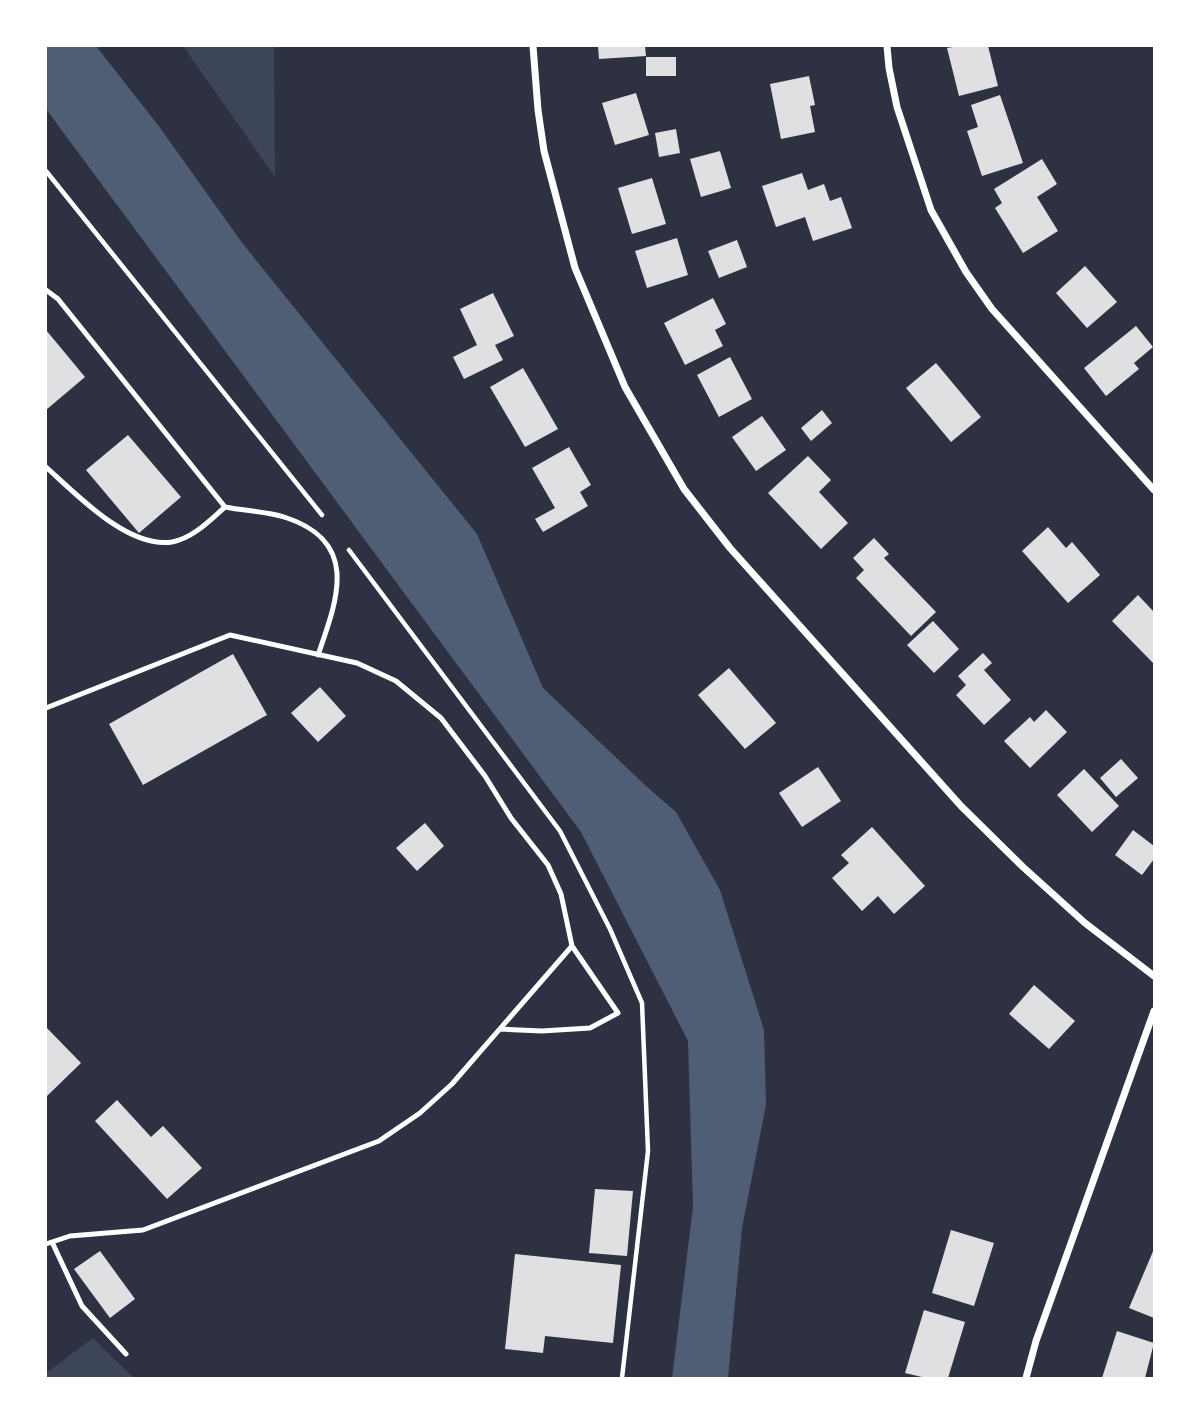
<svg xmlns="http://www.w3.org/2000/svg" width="1200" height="1424" viewBox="0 0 1200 1424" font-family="Roboto,sans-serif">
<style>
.green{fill:#3c4559}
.water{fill:#4f5d75}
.building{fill:#e0e0e3}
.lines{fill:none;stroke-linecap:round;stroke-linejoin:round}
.path{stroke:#fff;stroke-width:4.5}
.service{stroke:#fff;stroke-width:5}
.minor{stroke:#fff;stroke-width:7}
</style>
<rect width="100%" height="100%" fill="#2d3142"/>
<path class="green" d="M183,46h91l1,131z
M93,1338l41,40h-88v-5z"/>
<path class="water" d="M46,46h50l62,79 85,119 234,290 66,154 103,98 30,26 44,78 44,140 2,75 -24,123 -14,150h-56l21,-171 -5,-166 -107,-209 -535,-723z"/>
<path class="building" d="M598,46h47l1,10 -47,3z
M958,46h30l10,40 -39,10 -12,-48z
M646,57h30v19h-30z
M809,76l6,29 -5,1 5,26 -34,7 -11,-55z
M636,93l13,42 -34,10 -13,-42z
M1000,95l23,68 -41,13 -15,-45 11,-4 -7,-22z
M676,129l4,24 -21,4 -4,-24z
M720,151l11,37 -30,9 -11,-38z
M1042,159l15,25 -20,13 21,34 -35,22 -28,-45 7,-5 -8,-14z
M802,173l6,17 16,-6 6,17 11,-4 11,31 -39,13 -8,-24 -29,10 -14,-41z
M652,178l14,46 -34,10 -14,-46z
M677,238l11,37 -41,13 -12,-37z
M737,240l10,27 -28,11 -11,-27z
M1085,266l32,36 -30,26 -31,-35z
M493,293l21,43 -19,9 8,15 -39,19 -11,-22 24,-12 -17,-36z
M713,298l13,26 -11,6 8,16 -38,19 -21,-42z
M1136,326l17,21 -19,16 5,6 -33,27 -22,-28z
M46,330l39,47 -39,33z
M730,357l22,42 -33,18 -22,-42z
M936,363l45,54 -30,25 -45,-54z
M523,368l35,61 -33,18 -35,-60z
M822,410l10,13 -21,18 -10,-13z
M762,416l24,34 -30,21 -24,-34z
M128,435l53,62 -42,36 -53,-63z
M569,447l22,38 -11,7 8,14 -45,26 -8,-13 20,-11 -23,-40z
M808,456l23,24 -12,12 29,31 -27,26 -53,-56z
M1048,527l18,21 6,-6 28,33 -32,28 -46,-52z
M874,538l15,16 -5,4 52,54 -25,24 -55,-58 8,-8 -11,-12z
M1138,595l16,17v52l-42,-43z
M933,621l26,28 -25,24 -27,-28z
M983,653l9,10 -8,7 27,30 -27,25 -28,-30 10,-10 -8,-9z
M233,654l34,61 -124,70 -34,-61z
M729,668l47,55 -31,26 -47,-54z
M320,687l26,29 -28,26 -27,-29z
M1046,710l21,22 -37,36 -26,-27 26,-24 4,5z
M1121,759l17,19 -22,19 -16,-19z
M818,767l23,34 -39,26 -23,-34z
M1084,769l35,37 -27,26 -35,-37z
M425,823l19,23 -27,25 -21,-23z
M872,827l53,59 -31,28 -16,-18 -16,15 -30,-33 17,-15 -8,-8z
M1133,830l21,16v13l-12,16 -27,-20z
M1034,985l41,36 -26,28 -40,-35z
M46,1027l35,36 -35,34z
M117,1100l34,37 12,-11 39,42 -35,31 -72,-78z
M595,1189l38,2 -6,65 -38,-3z
M951,1230l43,13 -20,63 -42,-13z
M1154,1249v69l-25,-10z
M100,1251l35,48 -25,19 -36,-49z
M515,1254l106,11 -8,78 -68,-7 -2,17 -38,-4z
M924,1310l41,12 -17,56h-22l-21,-5z
M1117,1331l37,12 -9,35h-43z"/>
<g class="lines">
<path class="path" d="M46,171l276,344
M349,550l211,281 50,98 32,74 6,148 -26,227"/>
<path class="service" d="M46,290l12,9 167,208
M46,467c30,27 82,82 126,75 21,-4 37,-21 53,-35 19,4 41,4 59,10 76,24 54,81 34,138
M46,708l184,-73 127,28 39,18 45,37 44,58 26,42 37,47 13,29 11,52 -120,138 -32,29 -41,28 -236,89 -73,6 -24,8
M500,1029l42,2 48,-3 28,-15 -46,-67
M52,1242l30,64 44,48"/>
<path class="minor" d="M533,46l5,64 6,41 31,117 50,119 59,102 46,59 231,258 62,61 62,56 69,53
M887,46l2,22 8,39 34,103 35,62 26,37 162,181
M1026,1378l10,-37 118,-330"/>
</g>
<rect width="1200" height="1424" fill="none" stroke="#ffffff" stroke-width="94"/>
</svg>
